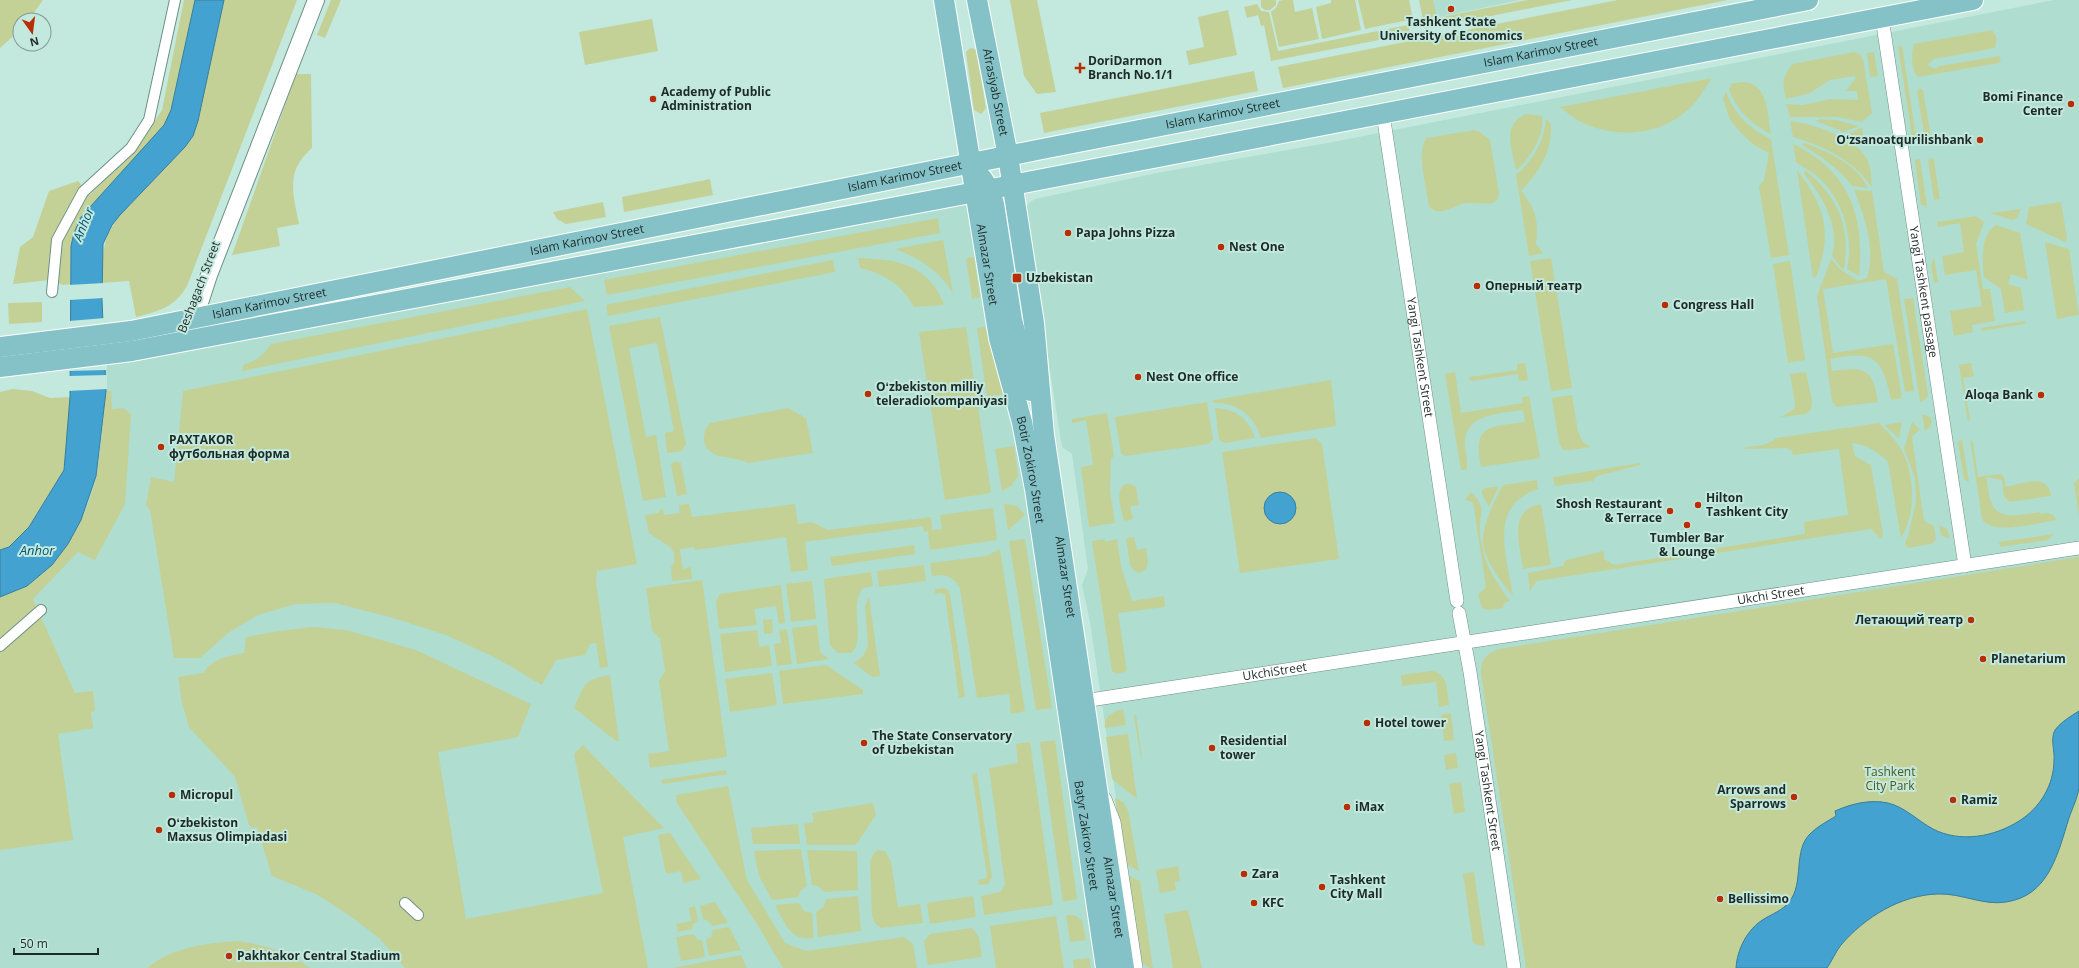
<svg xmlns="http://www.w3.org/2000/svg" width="2079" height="968" viewBox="0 0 2079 968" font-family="'Open Sans',sans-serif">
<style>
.built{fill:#afddd0}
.green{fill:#c3d197}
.water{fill:#43a2cf;stroke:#387e9d}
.pier{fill:#c3e8dd}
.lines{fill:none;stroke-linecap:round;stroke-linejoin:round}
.pedestrian-casing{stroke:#6d9086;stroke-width:12}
.minor-casing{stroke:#6d9086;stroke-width:14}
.tertiary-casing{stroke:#6d9086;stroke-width:18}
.primary-casing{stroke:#fff;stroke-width:22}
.pedestrian{stroke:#fff;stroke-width:10}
.minor{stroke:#fff;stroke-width:13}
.tertiary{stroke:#fff;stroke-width:16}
.primary{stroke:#85c2c8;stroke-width:20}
.poi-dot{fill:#b82e02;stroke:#c3e8dd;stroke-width:1.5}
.labels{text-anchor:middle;stroke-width:4;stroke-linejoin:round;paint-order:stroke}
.poi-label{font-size:12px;font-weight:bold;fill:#1d2b27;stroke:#c3e8dd;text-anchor:start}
.street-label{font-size:12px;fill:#1d2b27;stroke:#c3e8dd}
.park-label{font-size:12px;fill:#4d591d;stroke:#c3e8dd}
.water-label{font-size:13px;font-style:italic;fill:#065674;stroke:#c3e8dd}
</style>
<rect width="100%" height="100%" fill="#c3e8dd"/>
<path class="built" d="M1421,0h99l-95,20z
M2054,0h25v968h-938l-51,-346 -8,-37 6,-16 -16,-115 -10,-7 -33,-211 -3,-28 2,-4 7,-5 122,-26 176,-31z
M976,192l130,776h-1106v-391l32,-23 53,-206 47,3z"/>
<path class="green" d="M0,0h43l-14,20h-9v10l-20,18z
M184,0h11l-24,110 -7,15 -17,21 -66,71 -10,29 -1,38 -7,1 -13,-5 -37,4 7,-37 13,-10 16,-46 29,-10 12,14 53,-55 19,-30z
M224,0h73l-110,286c-13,22 -28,25 -51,31l-7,-36 -27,2c1,-30 -1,-43 18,-68l65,-68 8,-11 5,-15z
M331,0h10l-16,38 -8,-3z
M1010,0h27l19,92 -19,2 -13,-18z
M1261,0h15v5l-6,5h-5l-4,-3z
M1283,0h10l2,12 17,-4 7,31 -40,8 -8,-35 5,-4 3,-7z
M1331,0h24l6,30 -39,9 -6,-32 15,-4z
M1358,0h51l4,19 -48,10z
M1419,0h14l4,18 90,-18h45l-147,29z
M1618,0h110l-445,88 -5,-21z
M1257,4l4,7 8,1 9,39 130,-26 2,9 -139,27 -7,-36 -3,1 -3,-11 -11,3 -3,-11z
M1228,10l9,45 -48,10 -3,-14 18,-4 -6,-30z
M652,19l6,32 -73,14 -6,-33z
M1992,30l5,8 -2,10 -61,11 -7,6 8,4 5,-3 59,-10 2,3 -2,4 -81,14c-7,-7 -7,-24 -4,-33z
M1898,46h4l15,97h-4z
M972,48l4,2 10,58 -5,6 -7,-4 -8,-58 3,-3z
M1854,52l6,2 3,6 9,53 -10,9 -25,-5h-47l-4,-13 17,1 28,-6 27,1 -1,-9h-11l10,-13 -2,-2 -24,4 -20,13 -24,6c-4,-15 -4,-23 7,-35z
M1874,52l4,24 -8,1 -3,-24z
M1254,71l4,20 -214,42 -4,-20z
M296,74h15l1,74c-27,23 -19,45 -13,76l-22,4 3,18 -48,9z
M1712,78c-7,10 -13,21 -22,30 -29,28 -74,31 -109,14 -8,-4 -14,-10 -21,-15z
M1741,82c28,0 26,31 30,52 -21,-11 -33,-23 -42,-44l2,-6z
M1920,88l3,2 8,48 -3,2 -3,-1 -8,-48z
M1726,91c7,22 24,38 45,48l18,116 -18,3 -12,-71 5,-7 5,-27 -15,-8 -13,-12 -11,-13 -7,-21z
M1526,114l16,2c3,19 -11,42 -26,54 -4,-22 -15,-45 10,-56z
M1546,119l5,5c1,28 -11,47 -30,67 15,18 18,30 15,53l7,9 -14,3 -13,-81c17,-15 28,-33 30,-56z
M1820,119l16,1 23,6 -15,6 -28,-11z
M1790,121c23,3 65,16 77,38 4,7 4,20 5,28 -21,-28 -46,-40 -79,-50z
M1862,127l2,17 -16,-10z
M1474,130l6,2 10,8 9,52 -1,7 -5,4c-9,2 -17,-1 -26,0 -12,1 -28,16 -38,3 -2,-17 -13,-53 -3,-68z
M1805,143c23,9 52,21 63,45l-16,-2c-14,-18 -29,-28 -48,-40l-2,-2z
M1793,144c57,27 72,73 66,132l-12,-7c7,-31 -4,-69 -28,-91 -6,-6 -15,-10 -23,-16z
M1931,158l3,2 6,39 -6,1 -6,-39z
M1920,159l7,47 -6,-1 -6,-45z
M1797,170c28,36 36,63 19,107l-3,1z
M1805,170c33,27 46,56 39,99l-3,-1 -9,-12c9,-29 -11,-62 -28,-82z
M710,179l3,16 -89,17 -2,-15z
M1854,190l18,1 12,81 13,7 17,112 -9,1 -19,-113 -63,10 10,64 60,-9 9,54 -11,2c-9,-43 -17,-50 -61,-41l2,12c32,-4 41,-4 46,31l-42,5 -4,-6 -15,-105 14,-37 9,10 18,12 9,-3c9,-30 -2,-60 -13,-88z
M603,202l3,15 -40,7 -9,-5 -4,-7z
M2061,202l6,36 -2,4 -39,-18 3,-17z
M2021,209l-4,9 -5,2 -22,-7z
M1976,216l8,6 -8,22 7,45h7l5,32 -23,4 1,7 -19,4 -4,-25 32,-5 -6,-36 -31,5 -3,-19 22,-4 -4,-29 -22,4 -1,-5z
M938,218l2,15 -333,62 -3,-15z
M1996,225l24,8 8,47 -17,-6 -3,10 13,4 3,22 -19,3 -4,-24 -17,-12c-2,-16 -4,-42 12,-52z
M943,240l10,53c-14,-22 -33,-35 -58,-44z
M2045,242l24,7 10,66 -22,4z
M974,257l6,40 -8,2 -6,-41z
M1934,257l4,25 -4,1 -3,-17z
M858,258c38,1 71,6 86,47l-30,2c-12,-22 -29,-33 -54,-39z
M1551,258l21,130 -21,3 -21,-130z
M833,260l2,12 -227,44 -2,-11z
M1790,261l15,99 -17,3 -15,-99z
M570,287l15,14 -343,70 2,-7c12,-2 20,-10 27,-20z
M1913,298l15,97 -3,5 -5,2 -16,-103z
M42,302v20l-33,2 -1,-21z
M587,309l50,255 -40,7 -1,10 12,86 -8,1 -4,-25 -6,1 -5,11 -29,5 -14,25 -46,-27 -50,-23 -56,-18 -55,-14 -39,1 -38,11 -30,18 -28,25h-26l-24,-148 -4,-5 5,-28 23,5 9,-91z
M660,317l26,127 -4,7 -15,2 -2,-20 9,-2 -17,-88 -28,5 17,89 10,-2 10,62 -23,4 -34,-175z
M2025,321v3l-44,7v-3z
M966,327l25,166 -46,7 -26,-168z
M985,327l19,67 -17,3 -10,-69z
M1525,363l3,17 -9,1 -1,-7 -48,7 -1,-4 48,-7v-6z
M1971,363l3,13 -11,2 7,41 -2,3 -9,-57z
M1455,372l6,41 62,-10 -1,-6 7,-1 11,62 -59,9c-9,-43 9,-40 44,-45l-2,-12c-19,3 -55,3 -58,29 -1,9 3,19 2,28l-1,3h-5l-16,-96z
M1806,372l6,29 -1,9 -5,4 -25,3 13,-8 1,-5 -5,-30z
M1331,380l5,46 -75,12c-7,-23 -24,-36 -48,-35l1,-3z
M13,389l19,2 18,7 20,-1 -6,73 -35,57 -20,20 -9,3v-158z
M106,391h5l1,18 11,-1 8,6 -6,90 -30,56 -17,-8 -45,47 42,94 18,-2 2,20 -4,1 2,16 -35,6 15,106 -73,10v-253c9,-4 20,-6 28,-12 35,-23 60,-69 68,-109 6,-28 7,-57 10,-85z
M1572,395l6,37 5,10 8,5 -20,3h-8l-4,-7 -7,-45z
M1207,402l6,37 -4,5 -84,12 -4,-3 -6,-36z
M788,408l18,10 7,35 -65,10c-14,-8 -42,-2 -44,-23 0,-7 1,-12 6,-17z
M1215,408c20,1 34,10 40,30l-30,5 -6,-3z
M1107,413l7,43 -3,2 -1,33 5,32 -26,4 -8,-60 12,-2 -7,-45 -14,3v-4z
M1922,414l8,3 2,4 -2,6 -5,4z
M1902,422l-3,16 -15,-13z
M1912,422l8,7 -8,8 12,84 10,5 2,14 -5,4 -24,4 -2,-6 3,-6 8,-35 -1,-23 -11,-29z
M1879,423c10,10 21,21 26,34 10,24 10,59 -4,81l-13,-76c-11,-11 -20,-17 -36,-19l3,13 16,9 12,69 -2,5 -10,-10 -334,52 -7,10 -2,-18 35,-7 3,-6 38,-9v8l10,6 191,-31 -1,-12 44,-7 -9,-66 -46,6 -1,-4 -6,-3 -41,1v-2c11,-1 23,-1 31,-9z
M1316,438l6,6 17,115 -99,14 -18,-121z
M1970,439l3,4 5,34 22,-3 4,3 2,10c17,-3 42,-15 45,9l-41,6 -6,-5 -2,-17 -15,-3c2,43 16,41 53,35v2l8,-1 6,2 2,5c-18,3 -64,16 -74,-1z
M1962,440l7,42 -5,-3 -6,-38z
M1014,446l4,30 -7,10 -9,5 -7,-42z
M675,461l6,2 6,31 -10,2 -6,-31z
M1640,463v2l-43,11 -4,5 -38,5 -2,-9z
M2079,478v38l-5,-33z
M1537,480l1,9c-51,17 -31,67 -25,107 -12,-14 -32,-40 -30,-59 2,-18 12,-38 20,-52z
M1125,484h5l6,3 3,18 -9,1 3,13 -9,2c-2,-10 -10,-30 1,-37z
M1499,486l-10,21 -7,-13v-4l3,-2z
M1471,492c17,17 8,20 9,39 0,9 3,18 5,27 5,16 15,29 25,43l-6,2 -1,5 -15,2 -6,-2 -4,-13 8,-8 -13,-85 -8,-2z
M689,504l3,13 103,-13 3,20 14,-2 16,8 103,-13 1,13 10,-1 -2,-14 53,-7 4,32 -67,10 -2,-19 -4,1 -1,-6 -118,16 3,28 -17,2 -5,-35 -91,13 -1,-3 -14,2 3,20 8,-2 1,12 -20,2 -1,-14 3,-4v-10l-4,-6 -21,-14 -4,-18 14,-2v-3l4,-1 1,6 16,-2 -1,-8z
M1004,504l13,2 8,9 -17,15z
M1541,504l10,61 -28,4c-3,-25 -16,-59 18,-65z
M1939,525l8,4 3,10 -9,-4z
M2054,534l-6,6 -48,7 -1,-5z
M1134,537l3,13 9,-2 2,14 -2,7 -6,4 -6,-2 -4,-6 -4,-27z
M1025,539l27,169 -16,2 -27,-169z
M1105,539v3l12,-3 4,27 11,35 32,-5 1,11 -47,6 9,58 -10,3 -5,-3 -20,-130z
M914,545l1,9 -83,12 -2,-9z
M1000,549l25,162 -14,3 -2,-20 -32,4 -17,-109c-6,-13 -15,-15 -28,-13l-2,-13 56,-7z
M2079,557v411h-553l-45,-294c-1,-14 6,-21 18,-25z
M924,565l2,16 -47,6 -2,-16z
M871,572l2,14 -10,2c-15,18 4,53 -12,65h-13l-8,-8 -6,-66z
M702,580l25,177 -77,11 -2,-14 21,-3 -10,-70 6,-10 -5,-32 -8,-9 -6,-42z
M812,581l4,38 -25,3 -5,-38z
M781,585l4,38 -6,1 -3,-18 -22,3 3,16 -38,4 -3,-28 4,-7z
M944,588l4,2 2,5 15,102 -6,1 -14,-103 -3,-2 -7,1v-5z
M869,597l11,79 -8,1 -18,-14 10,-8 4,-10 -3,-39z
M772,619l1,14 -9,1 -1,-14z
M817,625l3,27 9,7 -32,5 -5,-36z
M312,627l34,3 70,20 115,54 -13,33 -80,15 28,167 137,-26 -29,-139 9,-9 81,83 -41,9 25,131h-243l-26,-30 -29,-22 -32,-21 -46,-19 -15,-49 -5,1 -3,-3 -14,-48 -46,-50 -7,-24 -4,-26 25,-4c11,-15 24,-17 41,-20l2,-16 33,-6z
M787,629l5,35 -15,2 -3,-22 7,-1 -2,-13z
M757,630l2,17 10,-2 3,21 -47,6 -5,-38z
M826,665l37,25v4l-80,10 -4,-33z
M1431,671c18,2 16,20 18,34l-10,2 -3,-25 -34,4 -1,-11z
M772,673l5,32 -47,7 -5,-33z
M610,675l9,66h-3l-42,-33c11,-24 8,-28 36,-33z
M1123,709l3,16 -21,3c-2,-12 8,-16 18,-19z
M1451,713l3,27 -10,1 -3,-26z
M1136,714l6,44h-1l-7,-42z
M1128,734l9,65 -25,-20 -6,-42z
M1055,740l22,159 -14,3 -23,-160z
M1030,742l23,163 -69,10 -3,-19 19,-4 5,-7 -16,-117 29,-5 -2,-19z
M1456,753l2,15 -12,2 -2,-15z
M726,770l1,4 -64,10 -2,-4z
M977,773l15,104 -4,7 -9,1 -1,-5 7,-1 2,-3 -15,-102z
M1461,782l4,30 -11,2 -5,-30z
M728,786l19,94 38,63 22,8 97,-14 9,7 4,24h-134l-26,-44 -80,-121 -1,-8z
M1115,798l8,4 5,8 11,61 -14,-7z
M873,803l3,12 -20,30h-49l-3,-21 10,-2 -2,-9z
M798,824l2,20h-47l-2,-16z
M670,833l31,46 -18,4 -2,-12 -15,3 -8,-39z
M801,849l6,37 -6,4 -3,7 -26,3 -13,-24 -5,-25z
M807,850l50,1 1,39 -34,2 -6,-6 -6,-1z
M878,850l7,1 6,11 7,45 22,-3 3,19 -42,5 -6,-5 -3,-7 -2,-55 4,-8z
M1178,866l2,15 -5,1 1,8 -16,3 -4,-23z
M1474,872l11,75 -12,-4 -10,-69z
M1128,875l12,6 13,87h-3l-9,-6z
M858,896l3,35 -43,6 -2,-25 8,-6 2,-7z
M973,896l3,21 -46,7 -3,-21z
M715,902l13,21 -16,3 -4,-5 -5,-2 -3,-13z
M799,903l5,8 8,2 2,25c-24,4 -29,-15 -39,-33z
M695,906l3,14 -5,5 -1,4 -14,3 -2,-8 15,-3 -2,-13z
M1188,910l14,58h-29l-9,-54z
M1066,915h8l8,5 4,20 -16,2z
M1056,916l8,52h-68l-6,-42z
M729,927l12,23 -32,6 -3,-16 5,-3 2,-7z
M972,928l7,9 3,20 -54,8 -4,-24 6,-7z
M693,934l5,6h4l3,17 -24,4 -5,-24z
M238,941c26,4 51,11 72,27h-163c26,-21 59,-25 91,-27z
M741,955l6,13h-75z
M1089,958l2,10h-17l-1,-8z"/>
<path class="water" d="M195,0h29l-26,121 -5,15 -8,11 -65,68 -8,10 -9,19 -1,56 4,91 -10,85 -15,44 -13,24 -16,21 -25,21 -27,11v-47l9,-3 20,-20 35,-57 6,-73 1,-151 3,-13 7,-16 83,-92 7,-15z
M1264 508a16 16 0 1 1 32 0a16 16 0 1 1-32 0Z
M2079,711c0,25 0,51 0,76 -1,10 -7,22 -10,31 -11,35 -20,78 -63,84 -22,4 -45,-9 -68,-8 -37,1 -73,23 -97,51 -5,6 -9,16 -14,23h-91c1,-18 11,-39 28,-49 8,-5 19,-9 25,-17 16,-19 3,-52 22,-69 7,-7 17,-12 25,-17l-1,-5c16,-7 35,-12 53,-8 17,4 30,18 45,26 27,14 61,8 86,-8 21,-13 35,-36 35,-61 1,-9 -4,-21 1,-30 6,-8 16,-14 24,-19z"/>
<path class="pier" d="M104,283v15l-35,2 -1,-15z
M105,318l2,52 -39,1 1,-50z
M107,375v14l-39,2v-15z"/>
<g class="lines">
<defs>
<path id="pedestrian" d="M52,292l5,-52 26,-48 48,-44 18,-28 26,-120
M0,646l41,-36
M405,903l13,12"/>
<g id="minor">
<path id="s1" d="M1882,18l83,548"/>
<path id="s2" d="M1383,114l74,487"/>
<path id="s3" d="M1459,613l11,59 44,296"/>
<path id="s4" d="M1077,702l1002,-154"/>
<path d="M1105,799l9,23 22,146"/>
</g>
<path id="tertiary" d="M189,326l6,-8 14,-43 107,-275"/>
<g id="primary">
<path id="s5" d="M944,0l55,338 23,84 13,67 71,479"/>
<path id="s6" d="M977,0l31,156 26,167 10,112 80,533"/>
<path d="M982,178l7,11 5,15 18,116 19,71"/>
<path id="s7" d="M0,347l131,-16 911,-182 766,-149"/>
<path d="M0,367l132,-16 844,-159 997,-192"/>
</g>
</defs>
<use href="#pedestrian" class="pedestrian-casing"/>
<use href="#minor" class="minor-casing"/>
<use href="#tertiary" class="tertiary-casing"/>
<use href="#primary" class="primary-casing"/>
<use href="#pedestrian" class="pedestrian"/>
<use href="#minor" class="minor"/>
<use href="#tertiary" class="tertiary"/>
<use href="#primary" class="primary"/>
</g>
<g class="poi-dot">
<circle cx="1451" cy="9" r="4"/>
<path d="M1078 62h4v4h4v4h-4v4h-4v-4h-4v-4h4z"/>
<circle cx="653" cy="99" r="4"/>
<circle cx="2071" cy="104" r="4"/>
<circle cx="1980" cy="140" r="4"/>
<circle cx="1068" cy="233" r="4"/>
<circle cx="1221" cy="247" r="4"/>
<rect x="1012" y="273" width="10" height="10" rx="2"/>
<circle cx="1477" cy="286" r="4"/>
<circle cx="1665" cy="305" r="4"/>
<circle cx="1138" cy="377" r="4"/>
<circle cx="868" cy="394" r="4"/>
<circle cx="2041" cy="395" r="4"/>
<circle cx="161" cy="447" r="4"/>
<circle cx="1698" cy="505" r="4"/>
<circle cx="1670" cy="511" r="4"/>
<circle cx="1687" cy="525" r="4"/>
<circle cx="1971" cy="620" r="4"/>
<circle cx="1983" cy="659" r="4"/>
<circle cx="1367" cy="723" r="4"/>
<circle cx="864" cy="743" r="4"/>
<circle cx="1212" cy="748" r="4"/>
<circle cx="172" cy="795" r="4"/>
<circle cx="1794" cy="797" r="4"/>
<circle cx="1953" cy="800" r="4"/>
<circle cx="1347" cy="807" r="4"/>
<circle cx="159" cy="830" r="4"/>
<circle cx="1244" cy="874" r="4"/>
<circle cx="1322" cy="887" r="4"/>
<circle cx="1720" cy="899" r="4"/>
<circle cx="1254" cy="903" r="4"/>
<circle cx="229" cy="956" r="4"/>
</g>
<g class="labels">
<g class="poi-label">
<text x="1451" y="26" text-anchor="middle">Tashkent State<tspan x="1451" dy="14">University of Economics</tspan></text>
<text x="1088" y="65">DoriDarmon<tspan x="1088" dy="14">Branch No.1/1</tspan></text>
<text x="661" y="96">Academy of Public<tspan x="661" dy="14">Administration</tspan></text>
<text x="2063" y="101" text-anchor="end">Bomi Finance<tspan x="2063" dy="14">Center</tspan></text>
<text x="1972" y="144" text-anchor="end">Oʻzsanoatqurilishbank</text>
<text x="1076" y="237">Papa Johns Pizza</text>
<text x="1229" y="251">Nest One</text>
<text x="1026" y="282">Uzbekistan</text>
<text x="1485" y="290">Оперный театр</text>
<text x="1673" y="309">Congress Hall</text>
<text x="1146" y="381">Nest One office</text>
<text x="876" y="391">Oʻzbekiston milliy<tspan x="876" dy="14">teleradiokompaniyasi</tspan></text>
<text x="2033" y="399" text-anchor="end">Aloqa Bank</text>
<text x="169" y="444">PAXTAKOR<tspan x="169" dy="14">футбольная форма</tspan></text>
<text x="1706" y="502">Hilton<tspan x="1706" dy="14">Tashkent City</tspan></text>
<text x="1662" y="508" text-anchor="end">Shosh Restaurant<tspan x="1662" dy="14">&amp; Terrace</tspan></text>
<text x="1687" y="542" text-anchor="middle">Tumbler Bar<tspan x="1687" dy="14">&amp; Lounge</tspan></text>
<text x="1963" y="624" text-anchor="end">Летающий театр</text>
<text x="1991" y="663">Planetarium</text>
<text x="1375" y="727">Hotel tower</text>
<text x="872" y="740">The State Conservatory<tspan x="872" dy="14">of Uzbekistan</tspan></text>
<text x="1220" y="745">Residential<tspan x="1220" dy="14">tower</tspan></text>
<text x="1786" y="794" text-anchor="end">Arrows and<tspan x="1786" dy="14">Sparrows</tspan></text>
<text x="180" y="799">Micropul</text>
<text x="1961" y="804">Ramiz</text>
<text x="1355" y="811">iMax</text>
<text x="167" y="827">Oʻzbekiston<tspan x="167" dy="14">Maxsus Olimpiadasi</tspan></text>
<text x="1252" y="878">Zara</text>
<text x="1330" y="884">Tashkent<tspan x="1330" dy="14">City Mall</tspan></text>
<text x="1728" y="903">Bellissimo</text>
<text x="1262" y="907">KFC</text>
<text x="237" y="960">Pakhtakor Central Stadium</text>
</g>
<g class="street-label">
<text dy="4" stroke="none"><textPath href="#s7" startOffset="1569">Islam Karimov Street</textPath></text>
<text dy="4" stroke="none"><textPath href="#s6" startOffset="94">Afrasiyab Street</textPath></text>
<text dy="4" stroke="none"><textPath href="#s7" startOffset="1245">Islam Karimov Street</textPath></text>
<text dy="4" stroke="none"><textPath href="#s7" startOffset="921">Islam Karimov Street</textPath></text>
<text dy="4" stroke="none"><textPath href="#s7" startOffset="597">Islam Karimov Street</textPath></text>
<text dy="4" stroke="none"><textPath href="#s5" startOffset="268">Almazar Street</textPath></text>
<text transform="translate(199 287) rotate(-69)" y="4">Beshagach Street</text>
<text dy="4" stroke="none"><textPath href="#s1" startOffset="277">Yangi Tashkent passage</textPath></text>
<text dy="4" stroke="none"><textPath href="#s7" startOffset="273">Islam Karimov Street</textPath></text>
<text dy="4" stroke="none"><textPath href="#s2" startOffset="246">Yangi Tashkent Street</textPath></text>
<text dy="4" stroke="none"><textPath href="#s5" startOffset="478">Botir Zokirov Street</textPath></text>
<text dy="4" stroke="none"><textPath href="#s6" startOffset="584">Almazar Street</textPath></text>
<text dy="4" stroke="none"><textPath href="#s4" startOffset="702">Ukchi Street</textPath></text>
<text dy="4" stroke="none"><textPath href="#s4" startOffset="200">UkchiStreet</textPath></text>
<text dy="4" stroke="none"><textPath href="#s3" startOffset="180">Yangi Tashkent Street</textPath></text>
<text dy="4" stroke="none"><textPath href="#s5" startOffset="848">Batyr Zakirov Street</textPath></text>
<text dy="4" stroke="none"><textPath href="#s6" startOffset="908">Almazar Street</textPath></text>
</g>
<g class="park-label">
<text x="1890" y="776">Tashkent<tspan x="1890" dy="14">City Park</tspan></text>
</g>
<g class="water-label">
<text transform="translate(83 224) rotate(-68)" y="5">Anhor</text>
<text x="37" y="555">Anhor</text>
</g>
</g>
<g transform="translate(32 32) rotate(166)"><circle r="19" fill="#c3e8dd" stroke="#819c94"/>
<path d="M0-3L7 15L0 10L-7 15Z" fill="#b82e02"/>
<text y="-6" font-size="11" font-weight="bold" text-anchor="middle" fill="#1d2b27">N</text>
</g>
<path d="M14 948v6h84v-6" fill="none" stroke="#1d2b27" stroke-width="2"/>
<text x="20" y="948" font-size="12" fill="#1d2b27" stroke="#c3e8dd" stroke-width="3" paint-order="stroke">50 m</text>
</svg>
